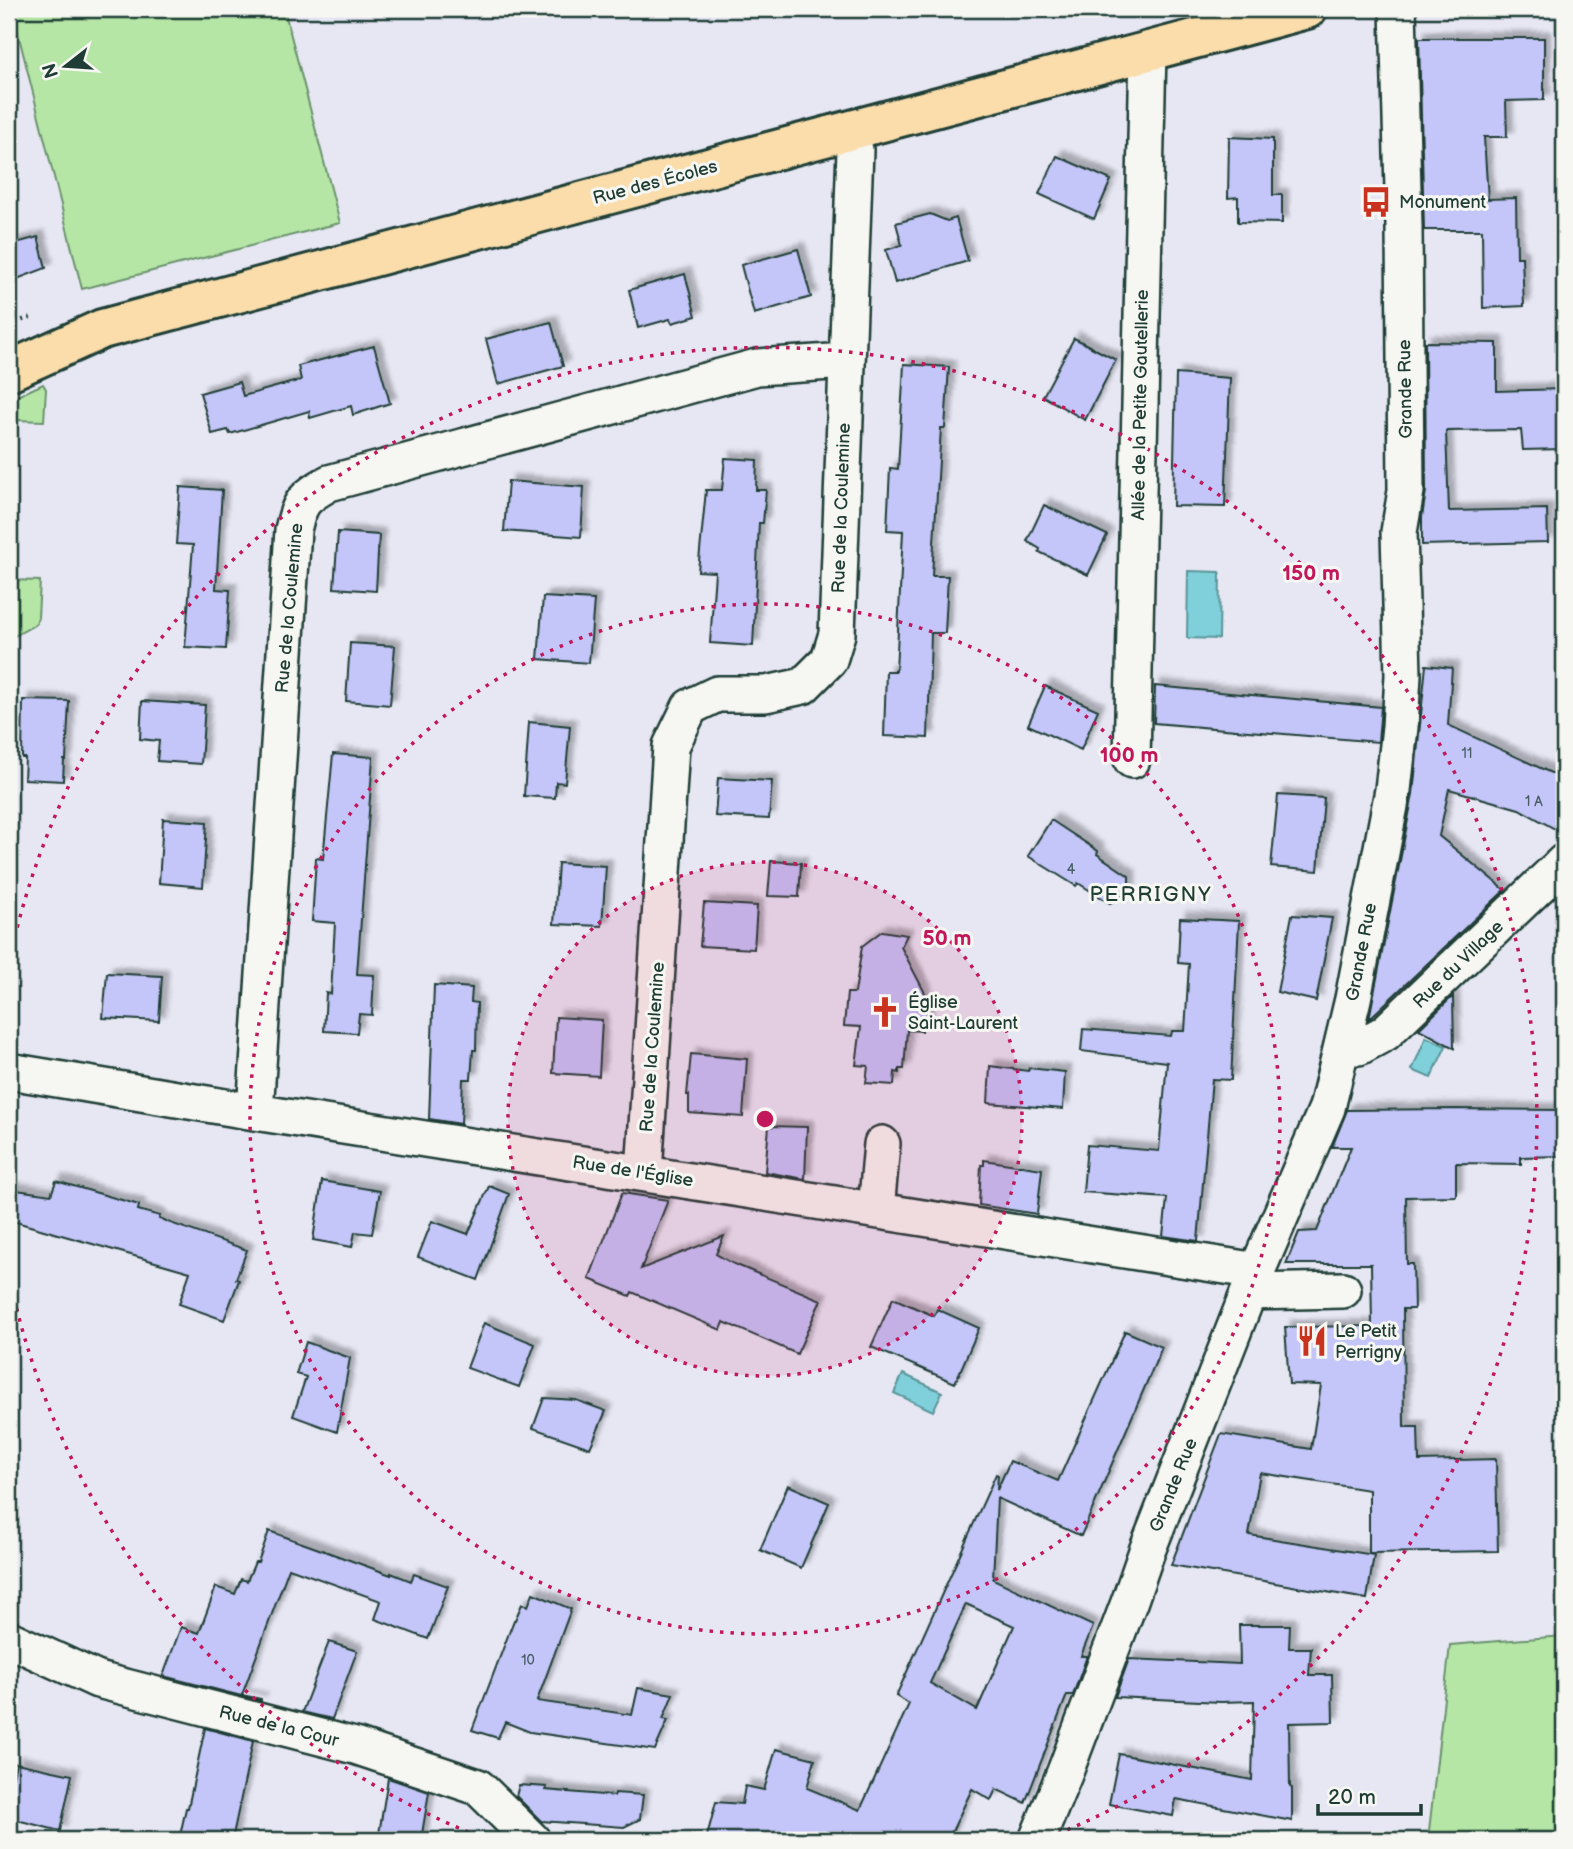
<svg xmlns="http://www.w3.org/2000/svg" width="1573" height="1849" viewBox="0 0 1573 1849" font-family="'Balsamiq Sans',sans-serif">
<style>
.green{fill:#b5e6a6;stroke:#6a926d;stroke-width:2}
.water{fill:#80d0db;stroke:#599598;stroke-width:2}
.building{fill:#c4c5f8;stroke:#1f3d34;stroke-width:2;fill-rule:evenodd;filter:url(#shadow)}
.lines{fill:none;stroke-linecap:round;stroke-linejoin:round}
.minor-casing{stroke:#1f3d34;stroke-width:40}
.major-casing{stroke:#1f3d34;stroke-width:44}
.path{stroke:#1f3d34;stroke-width:4.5;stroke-dasharray:2 5;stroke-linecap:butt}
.minor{stroke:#f6f6f2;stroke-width:35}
.major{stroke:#faddab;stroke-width:38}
.ring{fill:none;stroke:#c2185b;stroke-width:3.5;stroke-dasharray:3.5 7}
.labels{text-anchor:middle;stroke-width:6;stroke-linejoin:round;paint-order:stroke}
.number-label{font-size:14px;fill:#485f65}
.street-label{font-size:18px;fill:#1f3d34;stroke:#f6f6f2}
.poi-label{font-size:18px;fill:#1f3d34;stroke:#f6f6f2;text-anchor:start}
.quarter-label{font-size:21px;letter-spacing:2px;fill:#1f3d34;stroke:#f6f6f2}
.centre{fill:#c2185b;stroke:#f6f6f2;stroke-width:3.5}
.ring-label{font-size:21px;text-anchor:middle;font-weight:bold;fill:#c2185b;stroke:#f6f6f2;stroke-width:6;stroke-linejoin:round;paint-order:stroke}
</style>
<defs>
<filter id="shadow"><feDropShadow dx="6" dy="-6" stdDeviation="2" flood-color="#0004"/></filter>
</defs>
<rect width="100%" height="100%" fill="#e7e7f4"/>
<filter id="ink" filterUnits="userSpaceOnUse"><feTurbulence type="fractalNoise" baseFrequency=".0143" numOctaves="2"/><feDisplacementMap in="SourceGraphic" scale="14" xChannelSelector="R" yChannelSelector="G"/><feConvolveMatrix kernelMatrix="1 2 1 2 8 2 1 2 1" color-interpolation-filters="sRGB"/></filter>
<g filter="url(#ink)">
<path class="green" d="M12,9h272l56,214 -258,66z
M43,384l3,5 -2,32 -30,-1 1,-23z
M10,580l30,1 -2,36 -2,7 -27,15z
M1564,1636v204h-136l22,-195z"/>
<path class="water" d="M1188,571l32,1 -1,67 -32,-1z
M1426,1037l20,9 -15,32 -19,-8z
M903,1374l39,18 -9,19 -39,-18z"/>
<path class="building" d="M1419,38h125v62l-38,1 1,36h-23l4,62 28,-1 1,59h5l2,49 -41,2 -1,-78h-58z
M1229,137l44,2v56h9v28l-44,-1v-25l-10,1z
M1057,156l54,24 -17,39 -55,-25z
M930,214l17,7 9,-3 12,43 -73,22 -9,-33 16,-5 -6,-22z
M38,237l8,31 -37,14v-37z
M798,249l13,48 -57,17 -13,-49z
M685,274l11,42 -24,7 -2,-4 -32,9 -9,-38z
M551,322l12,44 -65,18 -12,-45z
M1074,338l42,22 -31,60 -42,-24z
M1425,342l72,1v48l67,-2v60l-41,1 -2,-20 -75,1 3,80 98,-2 1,33 -126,3v-28l4,-26z
M374,346l16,57 -37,12 -2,-9 -41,12 -1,-7 -79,23 -2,-4 -16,4 -12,-41 39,-11 4,14 58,-16 -3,-14z
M904,364l45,3 -4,61h-4l-9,148h16l-3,57h-14l-3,105 -44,-2 2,-65h10l7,-140 -16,-1 3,-62 8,1z
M1176,374l54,4 -5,129 -52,-1z
M725,458l32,2 -1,30h10l-3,33h-4l-6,123 -43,-3 5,-71 -17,-1 8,-81h16z
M508,481l76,6 -3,50 -77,-6z
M180,487l42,3 -6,99 14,1 -4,59 -41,-2 8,-102 -17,-1z
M1044,505l63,30 -19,40 -49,-23 1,-3 -13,-8z
M338,532l41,3 -3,56 -42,-3z
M543,597l51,3 -5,63 -51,-4z
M350,643l45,3 -5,59 -44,-4z
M1426,665l26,3 -4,57 116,54v55l-45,-25 -70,-20 -10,47 66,54 -136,129 44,-225z
M1045,686l53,24 -17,40 -53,-25z
M1155,686l226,21 -3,35 -224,-19z
M23,700l46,1 -3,59h-2l-1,21 -39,-2 1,-21h-3z
M142,701l63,4 -4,59 -44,-3 2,-20 -19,-2z
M529,722l41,4 -5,57 -9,-1 -1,16 -31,-2z
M333,754l40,3 -16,217 17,1 -2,40 -13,-1 -2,19 -33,-2 2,-38 5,1 4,-71 -23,-2 4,-63 7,1z
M718,778l54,3 -3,38 -54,-3z
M1278,795l46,3 -6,73 -47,-4z
M163,819l44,3 -4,65 -44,-4z
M1051,820l47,31 -1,3 32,22v15l-19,12 -32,-20 -2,3 -48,-30z
M771,861l30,2 -2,34 -31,-1z
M558,863l48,3 -4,60 -48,-2z
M704,903l53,3 -3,43 -54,-3z
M1292,915l40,3 -16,83 -39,-9z
M1180,918l59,3 -8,159 -19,-1 -14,162 -35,-5 4,-38 -84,-6 4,-47 72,6 8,-89 -86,-11 2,-22 88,7 1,-5h13l4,-67 -11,-1z
M882,931l25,4 -6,12 24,46v9l3,1 -2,24h-4v4l-15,-1 -3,39h-5v4l-4,-1 -1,13 -28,-2 2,-17 -12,-1 5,-38 -17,-1 3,-33h8l7,-47z
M107,973l55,3 -3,45 -56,-3z
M434,985l38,3 -1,14 6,1 -1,47h-3l-2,29h-8l-2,45 -32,-5z
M1453,996l1,52 -35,-19z
M556,1017l46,3 -3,56 -46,-3z
M691,1054l56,5 -4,58 -54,-4v-18h-2z
M990,1066l38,5 1,-3 36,4 -2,37 -75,-6z
M1455,1109l109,1v46l-43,1v7l-65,-1v33l-50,1 1,67h6l1,45h-11l1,118h14l1,34 77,-2 2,92 -129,2v-63l-109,-17 -11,62 125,20 -7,44 -196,-34 50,-131 90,15 10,-64 -32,-1 -4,-57 87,-1 -1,-62h-85l13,-32 18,-1 34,-84h-19l15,-37z
M769,1126l38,1 -2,52 -40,-7z
M984,1160l58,9 -5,45 -58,-9 2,-40h3z
M56,1181l83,24 -1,5 22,6 -1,3 88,31 -11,29 3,1 -15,40 -45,-16 11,-32 -181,-52v-31l42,6z
M322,1181l58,10 -8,43 -17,-2 -3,15 -39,-7z
M489,1186l20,8 -31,86 -60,-23 14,-36 36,13z
M622,1193l46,7 -27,69 83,-33 -8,18 16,9 89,37 -24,54 -73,-32 -3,8 -89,-38 -2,4 -41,-17z
M893,1298l41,18 3,-7 42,19 -24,55 -84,-36z
M484,1323l51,21 -16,43 -52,-19z
M1125,1331l37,16 -81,189 -84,-38 -4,81 100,47 -12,30h6l-14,39h-6l-42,108 -29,-14 -5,11 -19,-11 -24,51h-242l10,-38 26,2 3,-18 19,4 12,-41 39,10 -8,29 53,22 49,-106 -13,-8 100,-222 2,1 -1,15 13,-29 48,20zM966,1604l48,22 -37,84 -47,-27z
M306,1342l44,16 -13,74 -44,-16 13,-39 -10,-3z
M544,1398l32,2 30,11 -16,37 -57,-20z
M788,1485l41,18 -28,65 -41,-18z
M269,1531l122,44v-2l20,8 3,-7 34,12 -20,53 -53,-20 6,-18 -92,-33 -47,127 19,4v2l-98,-25 18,-49 18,6 17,-46 19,7 6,-15 6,2 8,-19h3z
M533,1593l38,16 -34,92 95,14 6,-27 35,6 -10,25 5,1 -13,30 -125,-18 -25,-10 -7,16 -26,-8 42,-110h1l7,-16 6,2z
M1239,1625h51l-1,23h22l-2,27h23l1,47 -44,1 1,64 2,1v33l-116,-22 -3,17 -64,-12 10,-50 133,26 2,-79 -33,1 -106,-5 14,-38 111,5z
M329,1642l28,9 -25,68 -30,-7z
M205,1728l48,13 -21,99h-53l7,-32h2z
M16,1763l56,12 -12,56 -51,-13v-21z
M388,1778l41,14 -8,48h-43z
M519,1785l28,2 -1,3 68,6 1,-3 28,2 -3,24 -16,8 -83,-6 -25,-25z"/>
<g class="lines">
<defs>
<path id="minor" d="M1132,760l16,-710
M1342,1045l17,2 26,-14 179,-171
M9,1071l246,41 1002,159
M255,1112l38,-582c7,-29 10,-32 36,-47l428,-116 89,-6
M644,1173l27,-427 19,-39 27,-13h49l37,-8 26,-26 8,-26 18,-484 -5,-19
M876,1210l6,-66
M1249,1292l94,-2
M9,1639l89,41 257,66 123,41 54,53
M1037,1840l28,-68 65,-172 17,-49 110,-280 70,-163 26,-109 40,-209 7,-63 3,-52 -4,-143 7,-41 -2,-265 -6,-217"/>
<path id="major" d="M9,371l93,-42 1205,-320"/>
</defs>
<use href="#minor" class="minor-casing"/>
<use href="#major" class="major-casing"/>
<path class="path" d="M9,325l25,-9"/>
<use href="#minor" class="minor"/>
<use href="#major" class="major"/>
</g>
</g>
<circle cx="765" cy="1119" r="257" fill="#c2185b" fill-opacity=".12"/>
<g class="ring">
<circle cx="765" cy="1119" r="257"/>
<circle cx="765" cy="1119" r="515"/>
<path d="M488 1840A772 772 0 0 1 10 1280M10 958A772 772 0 1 1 1042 1840"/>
</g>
<defs>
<symbol id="bus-bare" viewBox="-9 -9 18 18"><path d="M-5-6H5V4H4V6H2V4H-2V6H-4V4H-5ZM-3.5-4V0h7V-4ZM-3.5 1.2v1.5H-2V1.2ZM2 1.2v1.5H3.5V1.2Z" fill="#c8321e" stroke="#f6f6f2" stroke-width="2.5" paint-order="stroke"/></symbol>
<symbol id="church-bare" viewBox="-9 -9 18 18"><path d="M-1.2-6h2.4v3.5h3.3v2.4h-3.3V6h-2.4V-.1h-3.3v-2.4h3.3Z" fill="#c8321e" stroke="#f6f6f2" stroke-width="2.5" paint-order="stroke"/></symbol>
<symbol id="restaurant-bare" viewBox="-9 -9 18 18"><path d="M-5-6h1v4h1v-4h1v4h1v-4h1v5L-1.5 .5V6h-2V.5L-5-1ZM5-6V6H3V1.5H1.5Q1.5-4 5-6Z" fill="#c8321e" stroke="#f6f6f2" stroke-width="2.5" paint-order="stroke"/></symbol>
</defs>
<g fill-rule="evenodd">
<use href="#bus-bare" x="1354" y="180" width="44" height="44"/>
<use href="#church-bare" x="863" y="990" width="44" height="44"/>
<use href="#restaurant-bare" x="1290" y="1319" width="44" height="44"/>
</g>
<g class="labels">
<g class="number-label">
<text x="1467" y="758">11</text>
<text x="1534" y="806">1 A</text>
<text x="1071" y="874">4</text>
<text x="528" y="1665">10</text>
</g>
<g class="street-label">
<text transform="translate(655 182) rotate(-15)" y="6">Rue des Écoles</text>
<text transform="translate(1405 389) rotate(-91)" y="6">Grande Rue</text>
<text transform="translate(1140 405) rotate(-89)" y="6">Allée de la Petite Gautellerie</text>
<text transform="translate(841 508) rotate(-88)" y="6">Rue de la Coulemine</text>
<text transform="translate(289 608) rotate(-85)" y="6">Rue de la Coulemine</text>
<text transform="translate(1361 952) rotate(-79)" y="6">Grande Rue</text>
<text transform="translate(1458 964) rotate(-44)" y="6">Rue du Village</text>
<text transform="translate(652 1047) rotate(-86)" y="6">Rue de la Coulemine</text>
<text transform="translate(633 1171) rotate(9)" y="6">Rue de l'Église</text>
<text transform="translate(1173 1485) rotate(-68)" y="6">Grande Rue</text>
<text transform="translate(279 1726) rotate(14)" y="6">Rue de la Cour</text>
</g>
<g class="poi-label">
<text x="1399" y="208">Monument</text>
<text x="908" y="1008">Église<tspan x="908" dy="21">Saint-Laurent</tspan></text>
<text x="1335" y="1337">Le Petit<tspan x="1335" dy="21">Perrigny</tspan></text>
</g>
<g class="quarter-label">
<text x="1151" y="901">PERRIGNY</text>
</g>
</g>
<circle cx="765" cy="1119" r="10" class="centre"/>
<g class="ring-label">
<text x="1311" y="580">150 m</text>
<text x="1129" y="762">100 m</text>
<text x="947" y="945">50 m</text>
</g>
<rect width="1573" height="1849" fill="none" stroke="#f6f6f2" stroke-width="35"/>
<rect x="18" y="18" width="1538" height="1814" fill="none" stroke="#1f3d34" stroke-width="2.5" filter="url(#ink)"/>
<g transform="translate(66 66) rotate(253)" stroke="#f6f6f2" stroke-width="5" paint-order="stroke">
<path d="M0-5L12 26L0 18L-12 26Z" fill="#1f3d34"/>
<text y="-10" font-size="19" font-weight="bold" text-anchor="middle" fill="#1f3d34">N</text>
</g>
<path d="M1318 1804v10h103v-10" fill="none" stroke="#1f3d34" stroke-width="3.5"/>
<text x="1328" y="1804" font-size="21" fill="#1f3d34" stroke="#f6f6f2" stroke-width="5" paint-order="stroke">20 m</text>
</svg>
